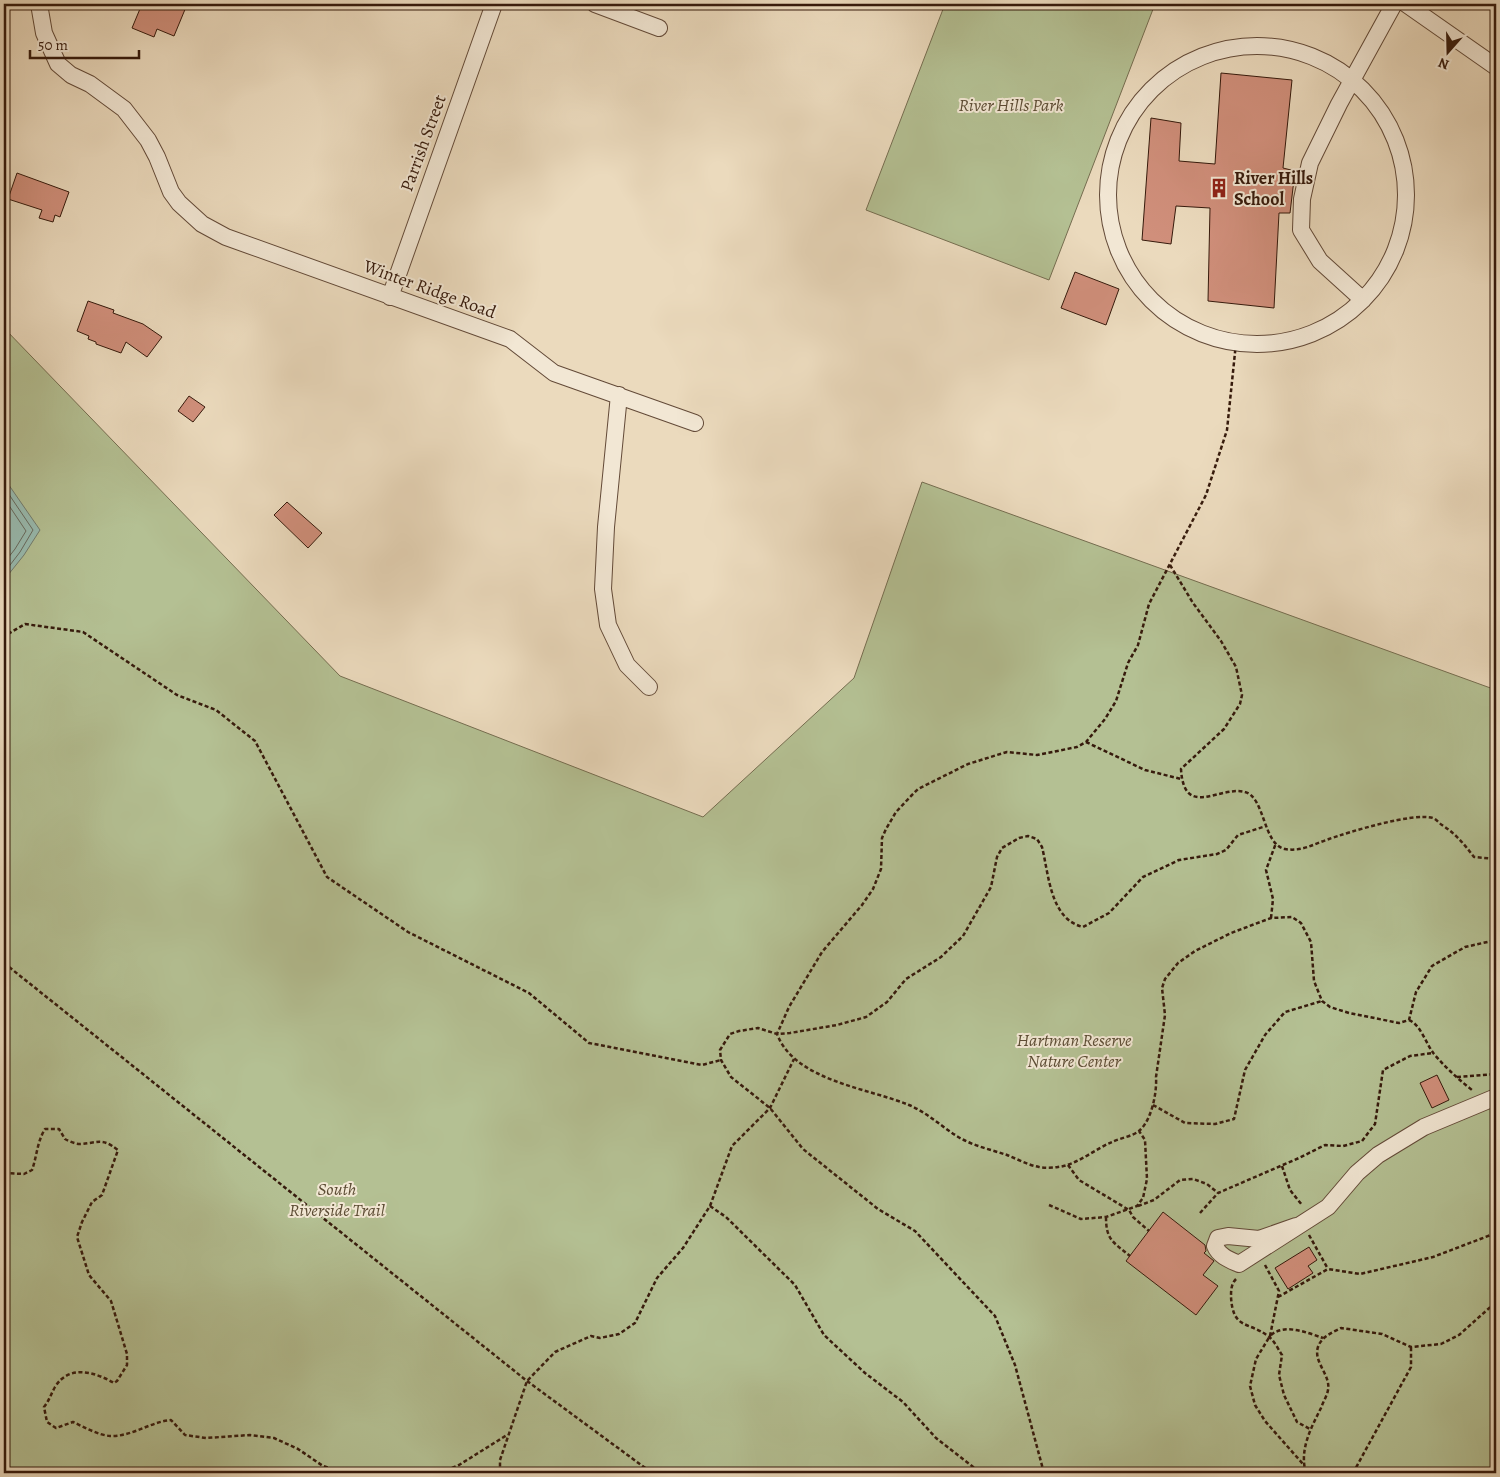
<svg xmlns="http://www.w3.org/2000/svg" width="1500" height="1477" viewBox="0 0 1500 1477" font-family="Alegreya,serif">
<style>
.green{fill:#b4c093;stroke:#756d50}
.water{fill:#98bbb0;stroke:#717b6e}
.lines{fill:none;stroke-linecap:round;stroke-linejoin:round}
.shore{stroke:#676a5e;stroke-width:1}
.building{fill:#d08f7b;stroke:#361a0c}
.minor-casing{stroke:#634a38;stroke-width:18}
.path{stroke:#361a0c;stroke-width:2.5;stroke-dasharray:4 2.5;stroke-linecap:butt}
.minor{stroke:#f2e7d4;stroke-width:16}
.labels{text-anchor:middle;stroke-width:4;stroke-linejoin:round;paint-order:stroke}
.park-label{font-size:18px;font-style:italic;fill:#5c4c34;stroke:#f2e7d4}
.street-label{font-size:18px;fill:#361a0c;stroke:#f2e7d4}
.poi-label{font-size:18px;font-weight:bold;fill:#361a0c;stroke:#f2e7d4;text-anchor:start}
</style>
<rect width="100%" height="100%" fill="#ebdabd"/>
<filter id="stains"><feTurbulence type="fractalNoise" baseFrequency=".004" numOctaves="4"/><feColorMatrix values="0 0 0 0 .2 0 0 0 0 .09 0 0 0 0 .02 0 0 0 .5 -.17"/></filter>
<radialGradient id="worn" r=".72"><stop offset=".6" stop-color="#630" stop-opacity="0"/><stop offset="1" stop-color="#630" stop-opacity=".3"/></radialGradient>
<path class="green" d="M945,4h210l-106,276 -183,-70z
M4,328l336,348 363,141 151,-139 68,-196 574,208v783h-1492z"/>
<path class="water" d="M4,478l36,52 -16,25 -20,25z"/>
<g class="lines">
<path class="shore" d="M4,487l29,43 -13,22 -16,21
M4,498l22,33 -11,18 -11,14"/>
</g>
<path class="building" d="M142,4h37l7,3 -12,29 -17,-7 -3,8 -22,-9z
M1221,73l71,7 -9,88 12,3 -5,42h-11l-5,95 -66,-7 2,-93 -34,-2 -5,38 -29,-4 9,-122 30,5 -2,38 36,3z
M17,173l52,19 -9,25 -5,-2 -2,7 -14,-4 3,-8 -34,-11z
M1075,272l44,17 -13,36 -45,-17z
M88,301l26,9 -1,3 30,11 19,13 -15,20 -21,-15 -5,11 -25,-9v-2l-8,-3 1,-3 -12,-5z
M189,396l16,11 -12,15 -15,-11z
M287,502l35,31 -14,15 -34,-33z
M1437,1075l12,25 -17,8 -12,-25z
M1163,1212l42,33 1,6 -2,2 10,8 -11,14 15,11 -22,29 -70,-54z
M1309,1247l8,13 -9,6 5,7 -25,16 -13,-21z"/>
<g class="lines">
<defs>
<path id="minor" d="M39,4l5,29 14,31 13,11 19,9 34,25 24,31 9,17 14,35 8,11 23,21 24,13 284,102 44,34 141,50
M595,4l64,24
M1406,4l90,63
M1108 195a149 149 0 1 1 298 0a149 149 0 1 1-298 0Z
M390,297l104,-293
M1363,300l-43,-39 -19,-31 1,-31 8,-36 29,-59 55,-100
M619,395l-13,132 -3,62 5,36 19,40 22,22
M1296,1226l-37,13 -31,-3 -10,2 -3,8c4,10 15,14 24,18l89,-57 29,-34 21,-18 46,-28 72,-30"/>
</defs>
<use href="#minor" class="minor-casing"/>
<path class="path" d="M1236,343l-9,87 -21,65 -57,109 -11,41 -10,18 -12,38 -11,18 -19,23 -9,5 -40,8 -30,-3 -10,3 -29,9 -50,25 -7,7 -15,16 -10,17 -4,9 -1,31 -8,20 -11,16 -40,47 -33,55 -12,27c18,47 91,54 132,71 19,8 34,23 51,33 14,8 32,12 47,17 10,4 21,10 32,12 5,1 13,1 19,0 19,-2 37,-18 54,-25 8,-4 22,-6 28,-12 12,-11 17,-38 16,-53l9,-62 -3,-27 3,-9 13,-16 17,-12 36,-18 40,-15 21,-1 9,6 10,19 3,39 8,20 8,6 19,6 50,10 10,-3 7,-28 16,-26 33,-19 31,-7
M1170,565l23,38 28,38 15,26 6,28 -2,9 -16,25 -43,40c3,51 39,16 64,23 20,5 18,53 40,57 16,3 29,-5 44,-10 20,-7 85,-27 104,-21 3,1 6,5 9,7 14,9 22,19 32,32l22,2
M4,639l4,-5 17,-10 58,8 94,63 39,15 39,31 72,136 81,55 121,61 60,50 113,22 19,-5
M1086,742l59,28 36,9
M1271,918l2,-19 -7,-29 10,-27
M4,963l523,418 125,92
M1409,1020c12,5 17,24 25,34 12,14 24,25 38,36
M1457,1077l39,-3
M1153,1105l32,18 30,1 19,-5 11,-49 20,-35 20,-23 37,-11
M1068,1165l11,15 50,30 4,7 16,14
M1282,1166l8,24 12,15
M4,1173l20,1 8,-4c5,-14 5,-28 13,-41h14l6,10c4,2 10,5 15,5 19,-1 21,-7 38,6l-16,45 -10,7 -10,20 -5,15 12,38 22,26 16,53v11l-10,16 -3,2c-19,-11 -45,-19 -59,4 -4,7 -6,14 -11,20l3,15 9,6 17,-6c11,5 25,13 37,14 21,1 40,-14 61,-16l14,15 21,3 44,-3 24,3 24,11 25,17 21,7
M1049,1205l32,14 25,-2 31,-11 6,-8 4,-19 -2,-39 -6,-9
M710,1206l16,11 69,68 29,50 41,38 38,29 33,36 45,35
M1138,1206l16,-6 26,-20 13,-1 14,5 11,9
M1200,1213l18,-20 81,-35 26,-13 18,1 19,-5 13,-17 8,-54 27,-14 23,-3
M1106,1217c0,23 7,25 24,39
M1309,1235l19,34
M1265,1265l14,26 -9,45 -14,23 -6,27 5,19 10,16 38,43
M1236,1279c-5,5 -5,12 -5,18 2,33 17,24 37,39 6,4 10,13 14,19l-3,20 5,20 13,27 13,7
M1278,1297l50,-28 32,5 73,-17 63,-24
M1271,1335c14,-12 37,-2 52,3
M440,1473l19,-8 48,-30
M500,1473v-13l27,-79 28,-29 36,-16 9,2 19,-4 16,-11 22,-45 26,-30 27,-42 22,-60 38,-38 24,-49
M1044,1473l-29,-108 -20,-49 -80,-85 -37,-22 -75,-60 -33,-41 -39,-31 -10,-17 -1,-10 10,-16 9,-3 19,-3 19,6 13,-1 47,-8 29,-8 21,-15 19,-23 35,-22 22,-21 28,-49 6,-30 5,-9 17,-10 9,-2 9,3 5,8c7,28 8,72 41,80l26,-14 34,-36 36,-17 38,-6 9,-4 12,-15 28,-9
M1306,1473c-7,-23 5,-45 15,-65 2,-6 6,-12 7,-18 3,-15 -15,-28 -10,-43 3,-10 15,-15 23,-19l41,6 29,13 30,-3 18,-9 37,-33
M1353,1473l58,-106v-20"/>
<use href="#minor" class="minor"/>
</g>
<defs>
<symbol id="building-bare" viewBox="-9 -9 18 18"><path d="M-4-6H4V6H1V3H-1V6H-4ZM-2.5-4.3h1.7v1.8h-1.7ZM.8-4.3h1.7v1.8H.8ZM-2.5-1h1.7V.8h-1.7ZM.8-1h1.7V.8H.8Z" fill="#8f2418" stroke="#f2e7d4" stroke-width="2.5" paint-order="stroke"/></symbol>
</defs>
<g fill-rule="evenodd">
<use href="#building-bare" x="1205" y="174" width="28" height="28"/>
</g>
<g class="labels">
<g class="park-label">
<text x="1011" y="111">River Hills Park</text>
<text x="1074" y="1046">Hartman Reserve<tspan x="1074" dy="21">Nature Center</tspan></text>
<text x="337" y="1195">South<tspan x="337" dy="21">Riverside Trail</tspan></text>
</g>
<g class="street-label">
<text transform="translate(423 143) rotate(-70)" y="6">Parrish Street</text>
<text transform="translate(430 289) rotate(20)" y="6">Winter Ridge Road</text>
</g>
<g class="poi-label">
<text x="1234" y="184">River Hills<tspan x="1234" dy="21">School</tspan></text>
</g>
</g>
<rect width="1500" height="1477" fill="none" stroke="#ebdabd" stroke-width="20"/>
<rect x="5" y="5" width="1490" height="1467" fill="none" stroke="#361a0c" stroke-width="2.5"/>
<rect x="10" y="10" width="1480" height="1457" fill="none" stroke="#361a0c"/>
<g transform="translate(1448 52) rotate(200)" stroke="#f2e7d4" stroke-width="4" paint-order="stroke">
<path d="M0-4L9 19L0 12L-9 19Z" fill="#361a0c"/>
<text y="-8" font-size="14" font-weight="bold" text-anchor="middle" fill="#361a0c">N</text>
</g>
<path d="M30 50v8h109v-8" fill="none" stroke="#361a0c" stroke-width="2.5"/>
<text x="38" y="50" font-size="15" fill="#361a0c" stroke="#f2e7d4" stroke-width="4" paint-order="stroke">50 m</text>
<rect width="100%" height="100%" filter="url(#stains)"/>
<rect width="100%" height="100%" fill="url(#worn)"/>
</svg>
